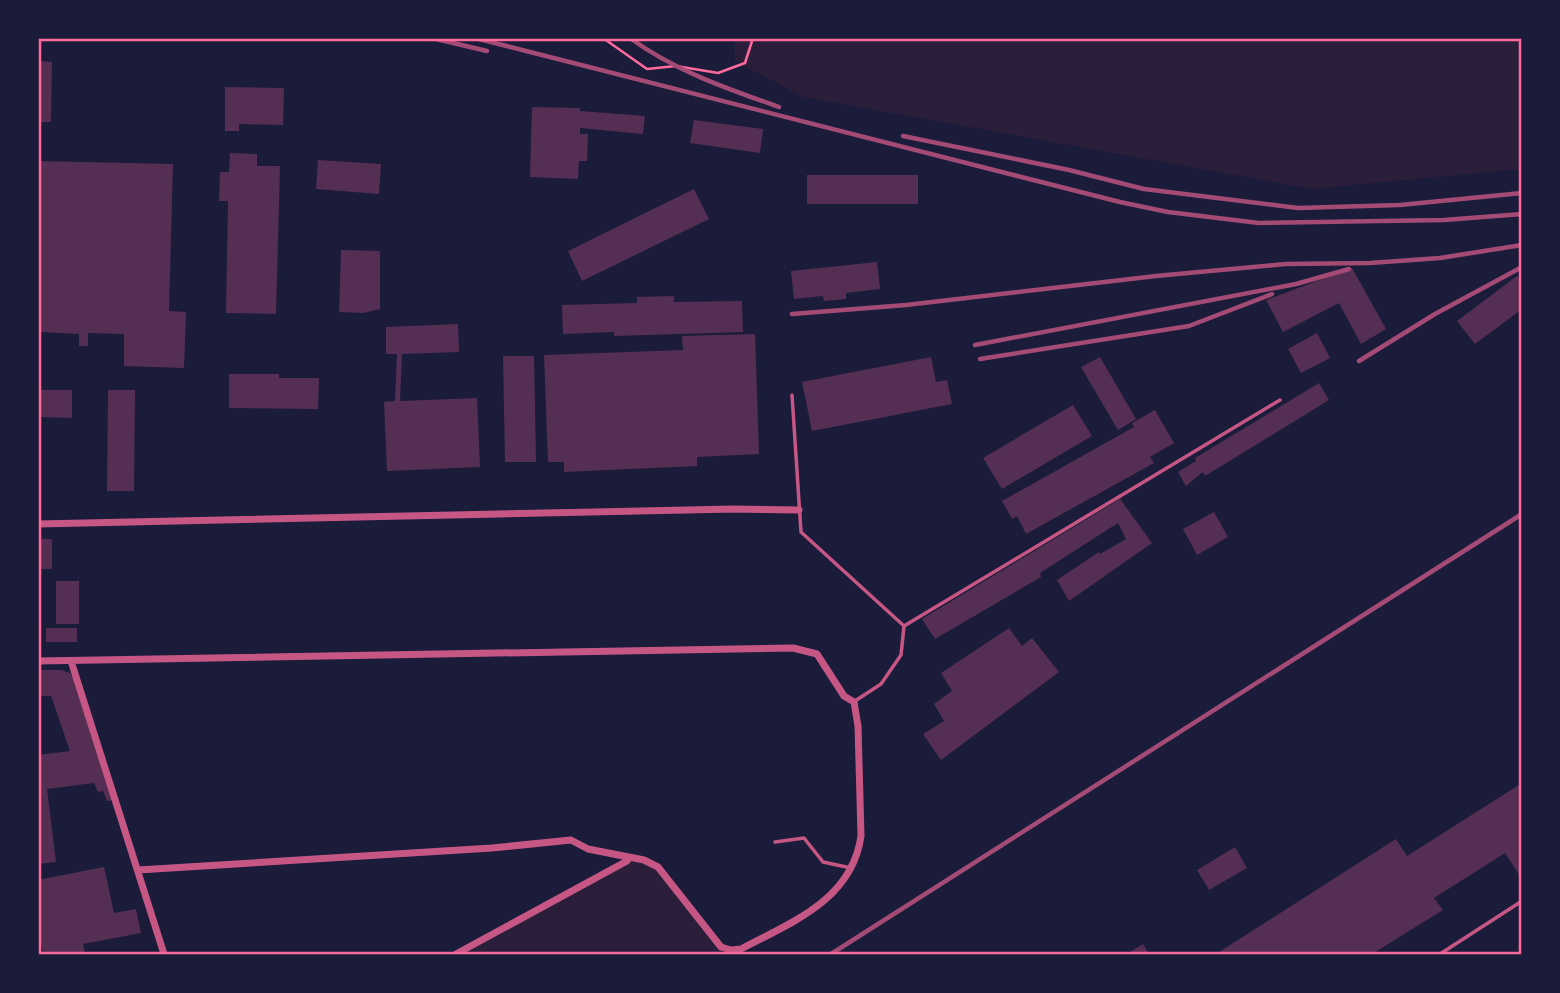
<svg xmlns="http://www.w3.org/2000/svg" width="1560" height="993" viewBox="0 0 1560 993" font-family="'Source Sans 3',sans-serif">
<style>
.green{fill:#2a1e3b}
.building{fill:#542f53}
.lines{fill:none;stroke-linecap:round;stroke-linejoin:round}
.path{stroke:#ff6b9d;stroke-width:2.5}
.service{stroke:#c65784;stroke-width:3.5}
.minor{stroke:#c65784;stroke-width:7}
.rail{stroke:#a44b75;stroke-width:4.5}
.neatline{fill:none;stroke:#ff6b9d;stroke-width:2.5}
</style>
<rect width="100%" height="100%" fill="#1b1b3a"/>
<path class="green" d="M735,39h786v130l-209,20 -509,-92 -68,-36z
M627,861l34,5 21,25 45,63h-271z"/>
<path class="building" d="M38,61l14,1 -1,60h-13z
M225,87l59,1 -1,37 -44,-1v7h-14z
M532,107l48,1v3l65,5 -2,18 -63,-6v6h8l-1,27h-8l-1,18 -48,-2z
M694,120l69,9 -3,24 -70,-10z
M230,153l27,1v12h23l-4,148 -50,-1 2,-112h-9l1,-29h9z
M318,160l63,4 -2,30 -63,-5z
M38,161l135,3 -4,147 17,1 -2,56 -60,-2v-32l-36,-1v13h-9v-12l-39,-2z
M807,175h111v29h-111z
M694,189l15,30 -127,62 -14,-30z
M341,250l39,1v58l-17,4 -24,-1z
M877,262l3,27 -34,4v6l-22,2 -1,-5 -29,3 -3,-28z
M1352,268l34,61 -25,15 -22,-41 -56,29 -17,-32z
M1517,276l5,7v26l-47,35 -18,-23z
M674,296v6l68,-1 1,31 -129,4v-4l-51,2 -1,-29 75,-2v-6z
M458,324l1,28 -57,2 -2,47 77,-3 3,69 -93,4 -3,-69 11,-1 2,-47h-11v-27z
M1317,333l13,25 -29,15 -13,-24z
M755,334l4,120 -62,3v9l-133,6v-10h-16l-4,-107 139,-5 -1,-14z
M503,356h31l2,106h-31z
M931,357l5,25 11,-2 5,24 -140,27 -10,-49z
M1100,357l36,62 -18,11 -37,-63z
M229,374h50v4h40l-1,31 -89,-1z
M1319,383l10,17 -124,76 -2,-4 -17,14 -8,-14 18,-11 -1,-3z
M38,390h34v28l-34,-1z
M108,390h27l-1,101h-27z
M1073,405l19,31 -90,53 -19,-31z
M1155,410l19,33 -24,14 4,6 -128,71 -9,-18 -5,3 -10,-18 132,-74 -2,-4z
M1120,499l32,44 -83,58 -12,-21 42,-28 1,2 26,-15 -8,-16 -78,50 1,4 -106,62 -13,-20z
M1214,512l14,25 -31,18 -14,-26z
M38,539h14v30h-14z
M56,581h23v43h-23z
M46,628h31v14h-31z
M1009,628l13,18 10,-8 27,34 -118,88 -18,-26 21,-13 -10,-17 18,-13 -11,-18z
M38,670h23l9,3 5,7 39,120 -7,1 -4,-10 -5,1 -4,-9 -47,6 9,73 -18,2v-109l32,-4 -19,-55h-13z
M1522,783v96l-17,-26 -71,45 9,12 -71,44h-156l180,-115 11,17z
M1235,847l12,21 -38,22 -12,-20z
M104,867l10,46 22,-4 5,24 -58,11 2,10h-39v-2l-3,1 -5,-24v-49z
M1143,944l6,10h-22z"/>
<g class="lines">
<path class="path" d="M603,38l44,31 29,-3 42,7 27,-10 8,-25"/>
<path class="service" d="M792,395l9,137 103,94 -3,29 -20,29 -26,17
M904,626l376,-226
M775,842l29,-4 19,24 28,6
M1440,954l82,-53"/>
<path class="minor" d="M38,524l695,-15 66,1
M38,661l755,-13 24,6 27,42 10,6 4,24 3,110c-9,64 -69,86 -120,113l-10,1 -10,-3 -63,-80 -14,-7 -56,-11 -17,-9 -79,8 -354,22
M71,661l93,293
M456,954l171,-93"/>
<path class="rail" d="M432,38l55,13
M475,38l645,164 48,10 91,11 185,-3 78,-6
M630,38c45,33 98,51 149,69
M903,136l166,34 75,19 154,19 102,-3 122,-12
M792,314l114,-9 250,-29 129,-12 85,-1 70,-5 82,-13
M975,345l321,-61 53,-15
M980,359l209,-33 83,-32
M1359,361l76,-47 87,-47
M831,954l691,-440"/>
</g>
<rect width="1560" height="993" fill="none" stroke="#1b1b3a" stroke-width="80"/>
<rect x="40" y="40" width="1480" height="913" class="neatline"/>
</svg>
